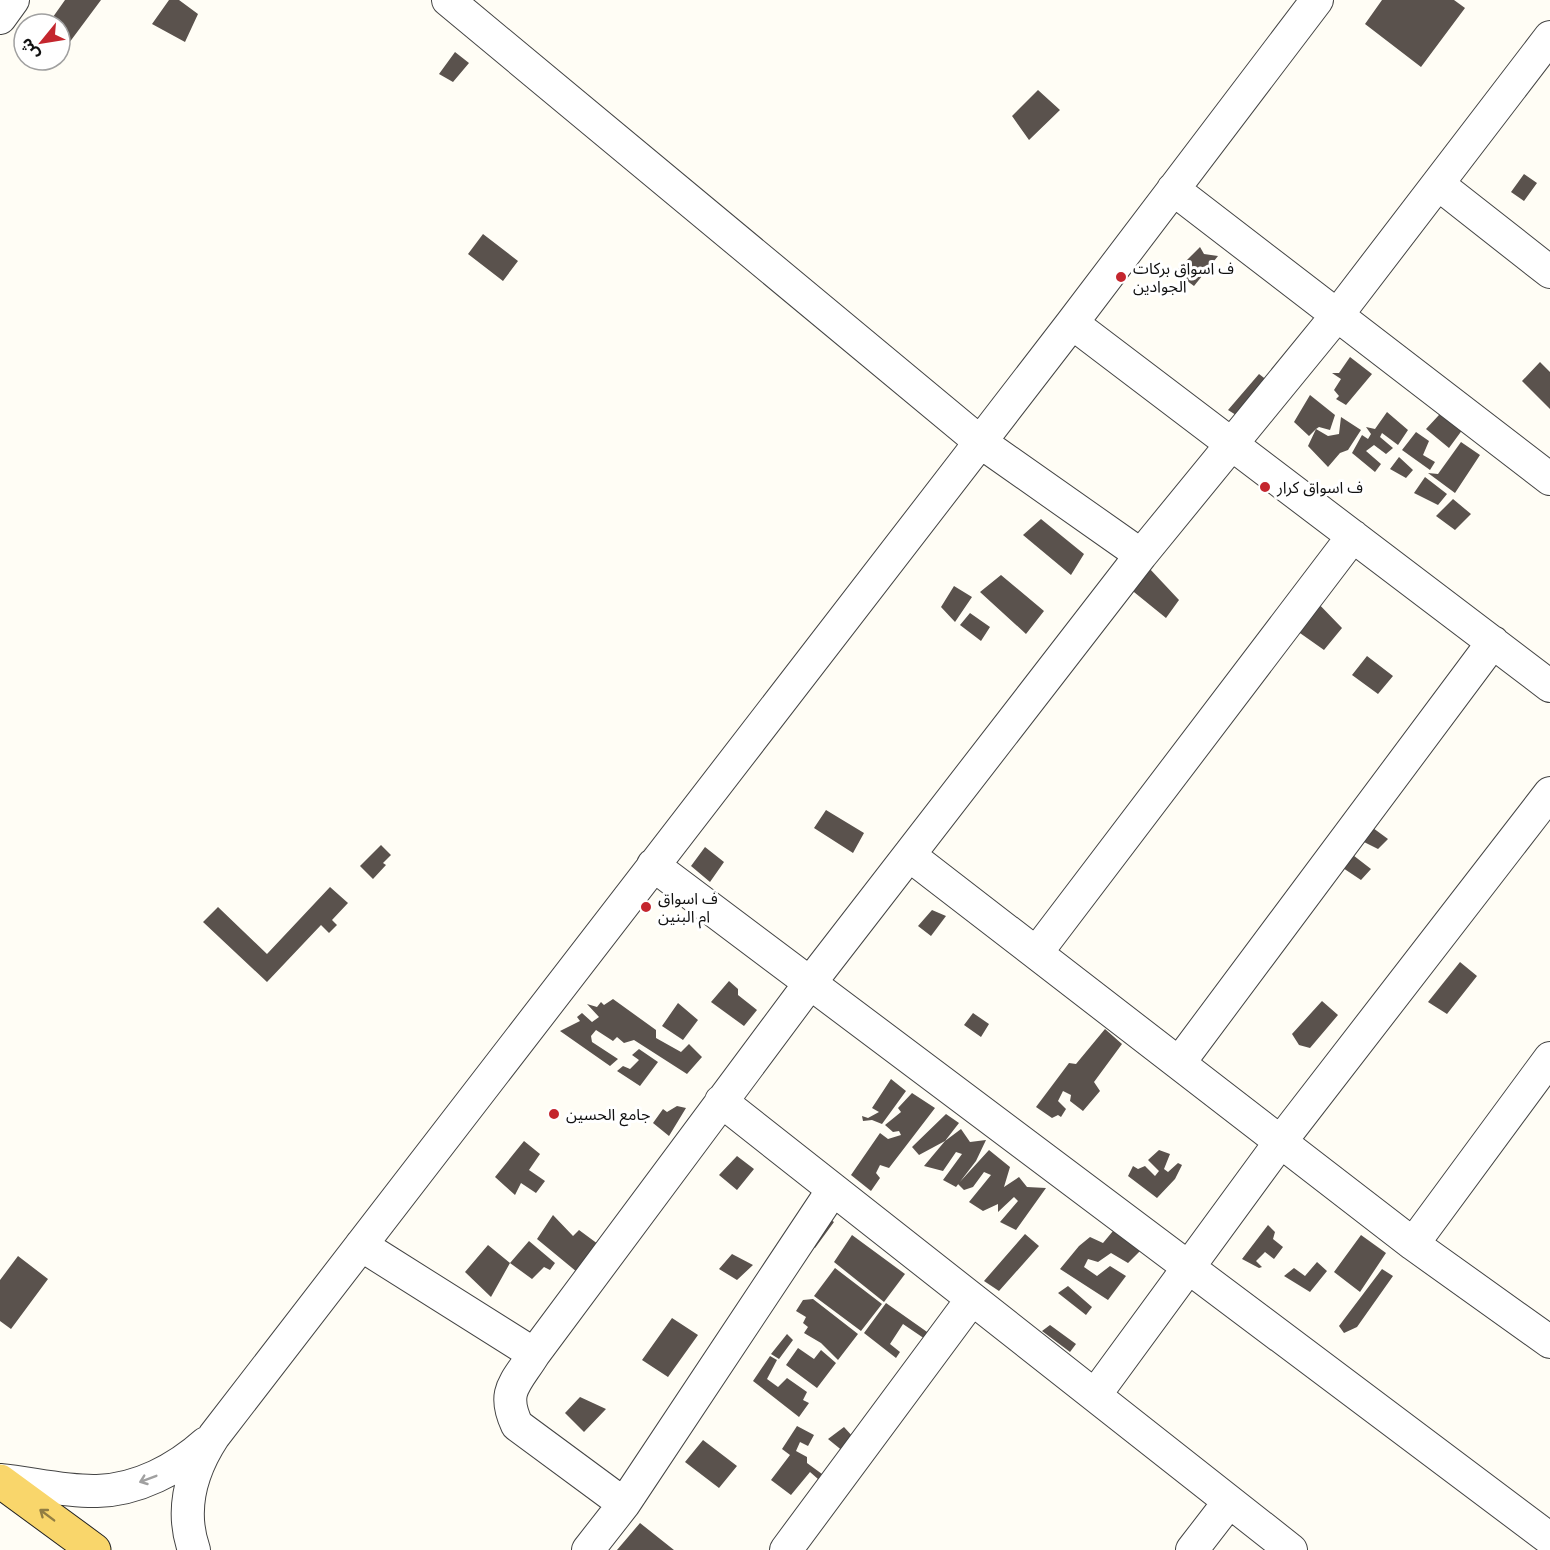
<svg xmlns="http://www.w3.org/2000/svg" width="1550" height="1550" viewBox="0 0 1550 1550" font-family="'Times New Roman','Noto Sans Arabic',serif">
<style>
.building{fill:#5a524d}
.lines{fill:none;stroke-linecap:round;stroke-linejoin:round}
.minor-casing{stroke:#444;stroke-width:34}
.major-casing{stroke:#222;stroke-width:35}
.minor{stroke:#fff;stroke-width:32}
.major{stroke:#f9d66b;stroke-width:33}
.oneway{stroke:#a0a0a0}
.oneway2{stroke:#917d42}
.poi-dot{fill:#c4262e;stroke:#fff;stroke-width:2}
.labels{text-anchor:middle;stroke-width:6;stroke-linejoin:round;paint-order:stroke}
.poi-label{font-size:16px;fill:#111;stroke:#fff;text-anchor:start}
</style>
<rect width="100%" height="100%" fill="#fffdf5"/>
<path class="building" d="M65,0h36l-32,43 -9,-6v-13h-12z
M169,0h10l19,14 -13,28 -33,-18z
M1382,0h72l11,8 -44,59 -56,-43z
M455,52l14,11 -16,19 -14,-8z
M1038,90l22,20 -31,30 -17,-24z
M1524,174l13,9 -13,18 -13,-9z
M483,234l35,27 -15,20 -35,-27z
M1200,247l4,7 14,2 -24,30 -19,-14z
M1350,357l22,17 -26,31 -10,-6 3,-3 -5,-6 7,-11 -9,-6h7z
M1540,362l10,10v37l-28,-28z
M1259,374l18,14 21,-1 -15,20 -13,-6 -18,24 -24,-15z
M1310,395l25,20 -5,15 -11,-3 -3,2 12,7 11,-2 2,-17 20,13 -13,20 -8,3 -12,14 -20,-21 8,-17 -7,7 -15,-14z
M1451,402l20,16 -22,30 -23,-19z
M1387,412l21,18 -10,15 -16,-12 -2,4 13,11 -7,6 -12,-9 -8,6 15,13 -6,8 -23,-19 10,-18 6,4 3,-5 -5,-7 9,2z
M1416,432l13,9 -6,14 12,7 -5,8 -28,-20z
M1461,442l19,13 -25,38 -27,-20 10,1z
M1399,457l14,13 -7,8 -16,-9z
M1425,477l22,17 -9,11 -24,-12z
M1453,499l18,15 -16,16 -19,-14z
M1041,519l43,35 -13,21 -48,-40z
M1149,568l30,32 -13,18 -37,-30z
M1001,575l43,36 -18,23 -46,-42z
M954,586l18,11 -17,25 -14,-15z
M1312,597l30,31 -18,22 -34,-24z
M970,613l20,14 -9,14 -21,-16z
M1367,656l26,20 -15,18 -26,-19z
M826,810l38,23 -11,20 -39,-25z
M1373,828l15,11 -10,10 -16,-8z
M381,845l10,10 -8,8 3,2 -13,14 -13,-13z
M705,847l19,15 -14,20 -19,-16z
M1349,852l22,17 -10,11 -21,-14z
M330,887l18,16 -16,17 5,5 -8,8 -8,-8 -54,57 -64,-60 15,-15 49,47z
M932,910l14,6 -15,20 -13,-10z
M1460,962l17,14 -30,38 -19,-12z
M729,981l9,8v6l19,15 -13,16 -33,-24z
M613,999l43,31v8l25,14 8,-8 13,13 -15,17 -53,-34 -10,3 -7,-6 -4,4 -17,-11 -5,6 1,6 26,17 -8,7 -50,-35 20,-10 -3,-4 5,-4 10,9 7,-5 -12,-13 10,3 4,-5 3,3z
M1322,1001l16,14 -28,33 -11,-3 -7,-11z
M678,1003l20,17 -15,20 -21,-14z
M973,1013l16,11 -8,13 -17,-12z
M1105,1029l17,15 -28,38 6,9 -17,20 -13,-10 1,-6 -8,-4 -5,10 8,8 -5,8 -3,-2 -6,3 -16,-11 33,-44 7,1z
M639,1049l19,13 -18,24 -23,-15 6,-5 7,3 9,-9 -7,-5z
M891,1079l15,12 -24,33 -10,-4 -9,1 -1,-5 6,2 11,-6 -7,-4z
M912,1093l23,15 -46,60 -9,-3 -4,8 4,5 -9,13 -20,-16 29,-42 8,6 13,-4 -2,-4 -6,1 -8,-7 16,-13 -3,-4z
M677,1106l9,2 -17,28 -16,-13 10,-14 4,3z
M946,1114l13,9 -14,18 -26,14 -7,-8z
M961,1129l9,13 16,-2 -10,21 -20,26 -13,-7 19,-26 -6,-2 -13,19 -19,-5 21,-25z
M524,1141l16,13 -11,16 16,11 -9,12 -15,-10 -6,12 -20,-18z
M989,1150l21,17 -6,20 15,-10 8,10 19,1 -30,42 -16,-8 18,-21 -4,-4 -16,15v-8l-15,7 -14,-9 22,-27 -7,-3 -11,15 -9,3 -6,-6z
M1159,1150l11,4 -6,15 4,3 10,-9 4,2 -7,14 -18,19 -29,-22 5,-10 5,3 7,-3 10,10 4,-5 -11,-11z
M737,1156l17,13 -17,21 -18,-15z
M553,1215l20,21 6,-6 23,17 -25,25 -40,-33z
M825,1216l9,6 -19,26 -10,-5z
M1268,1225l7,7 -2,7 10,8 -9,12 -9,-7 -9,9 6,6 -3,1 -17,-9z
M1113,1231l27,20 -12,12 -17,-10 -13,9 -10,-3 -4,8 13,9 13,-10 16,10 -18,24 -48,-31 19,-23 11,-9 13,6z
M1025,1234l14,12 -40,45 -15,-10z
M852,1235l53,39 -21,28 -50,-40z
M1361,1235l25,18 -26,39 -26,-20z
M529,1241l26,22 -5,7 -6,-3 -12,12 -22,-16 -19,34 -26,-25 23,-27 22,18z
M732,1254l21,11 -16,15 -18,-11z
M18,1256l30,23 -37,50 -11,-8v-41z
M1317,1262l10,9 -17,21 -26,-16 10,-8 11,8z
M835,1268l47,36 -21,27 -47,-35z
M1382,1269l11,7 -36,51 -13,6 -5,-7z
M1068,1286l24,21 -6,8 -28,-22z
M813,1299l45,35 -20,26 -17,-17 -17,-10 4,-6 -5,-4 3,-6 -10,-6 7,-11z
M886,1303l44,31 -5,5 -22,-15 -13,20 10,8 -4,6 -32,-25z
M672,1318l26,17 -30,42 -26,-17z
M1050,1325l26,19 -6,8 -28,-21z
M787,1334l6,6 -14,19 -8,-5z
M798,1348l16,11 7,-9 15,13 -19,25 -31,-23z
M770,1356l7,4 -10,19 11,8 9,-9 20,14 -4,8 6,3 -10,14 -46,-36z
M580,1397l26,12 -22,23 -19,-19z
M797,1426l17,9 -6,11 -8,-4 -4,9 11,6v6l15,11 -4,5 -8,-7 -19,23 -20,-15 19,-25 -8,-6z
M844,1427l10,11 -10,14 -16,-13z
M703,1440l34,26 -18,22 -34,-26z
M640,1523l34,27h-57z"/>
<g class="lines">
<defs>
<path id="minor" d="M448,0l531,441 162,114
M0,18l13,-18
M1438,184l112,88
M1173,189l377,290
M1072,323l478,363
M909,855l504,389 137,98
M653,865l897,674
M1037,952l316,-416
M1179,1063l314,-421
M721,1101l570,449
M1413,1244l137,-186
M361,1245l173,109
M1095,1395l186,-254 269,-348
M0,1480c31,3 66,12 97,11 41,-1 80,-22 109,-48
M624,1504l-107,-79c-16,-34 -1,-42 17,-71l276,-371 331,-428 197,-241 212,-277
M194,1550c-14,-40 -3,-79 20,-114l858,-1113 245,-323
M588,1550l36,-46 208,-313
M786,1550l186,-251
M1192,1550l37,-48"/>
<path id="major" d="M0,1481l94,69"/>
</defs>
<use href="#minor" class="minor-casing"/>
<use href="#major" class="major-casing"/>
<use href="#minor" class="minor"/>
<use href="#major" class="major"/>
</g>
<defs><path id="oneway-shaft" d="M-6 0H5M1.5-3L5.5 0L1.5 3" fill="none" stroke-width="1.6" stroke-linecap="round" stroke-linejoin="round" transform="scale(1.5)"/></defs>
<use class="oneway" href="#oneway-shaft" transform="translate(148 1479) rotate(159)"/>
<use class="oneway2" href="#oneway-shaft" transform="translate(47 1515) rotate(-143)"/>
<g class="poi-dot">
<circle cx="1121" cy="277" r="6"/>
<circle cx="1265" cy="487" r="6"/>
<circle cx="646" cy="907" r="6"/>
<circle cx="554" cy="1114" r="6"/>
</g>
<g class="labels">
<g class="poi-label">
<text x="1133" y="274">ف اسواق بركات<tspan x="1133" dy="18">الجوادين</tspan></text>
<text x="1277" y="493">ف اسواق كرار</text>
<text x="658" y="904">ف اسواق<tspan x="658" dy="18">ام البنين</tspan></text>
<text x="566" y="1120">جامع الحسين</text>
</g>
</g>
<g transform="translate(42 42) rotate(240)"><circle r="28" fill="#ffffff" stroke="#a0a0a0" stroke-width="1.5"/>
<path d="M0-4.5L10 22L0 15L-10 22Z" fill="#c4262e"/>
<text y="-9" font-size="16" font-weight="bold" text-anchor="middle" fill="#111111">ش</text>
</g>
</svg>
